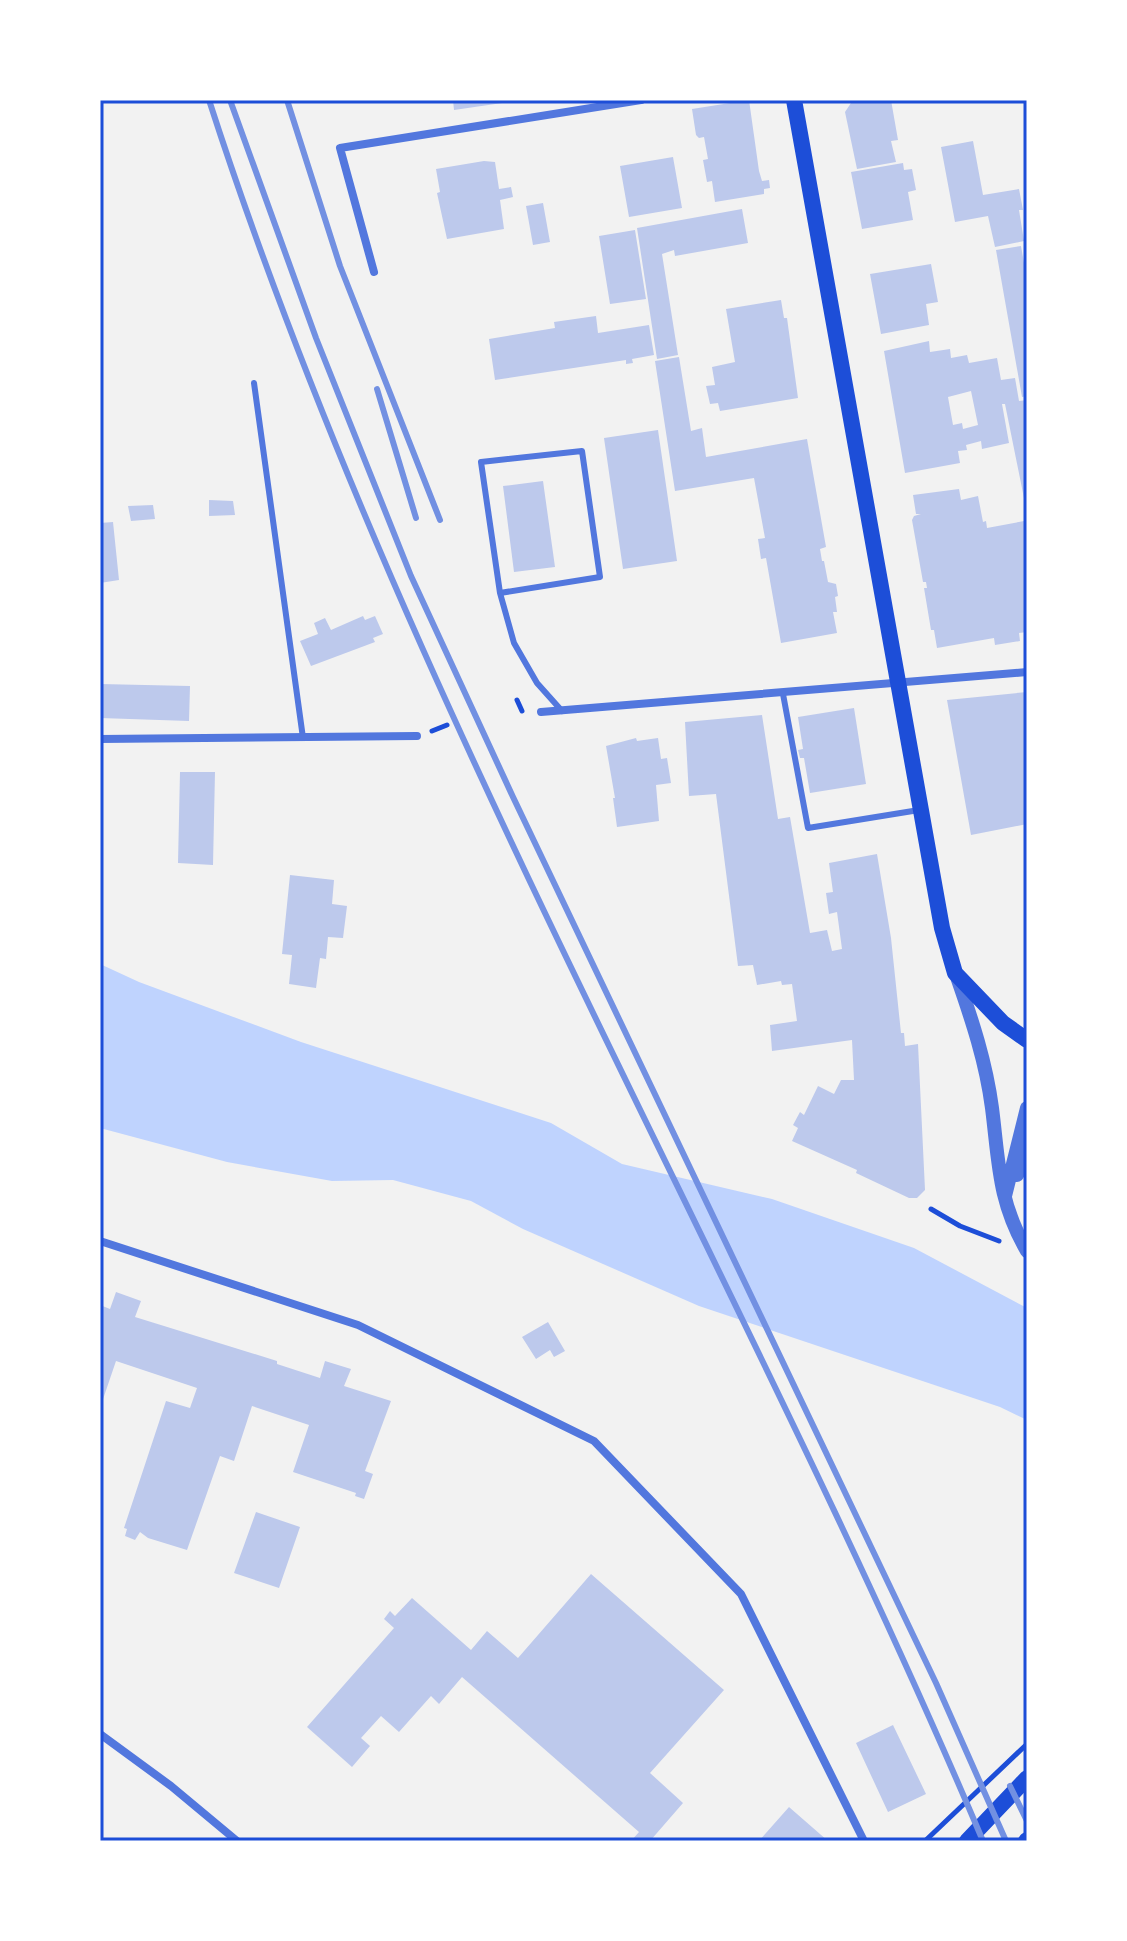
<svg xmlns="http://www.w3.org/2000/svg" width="1127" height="1941" viewBox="0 0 1127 1941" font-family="'Source Serif 4',serif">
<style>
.water{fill:#bfd3fe}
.building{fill:#bdc9ec;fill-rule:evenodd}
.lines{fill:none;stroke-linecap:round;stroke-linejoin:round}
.path{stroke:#1d4ed8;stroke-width:5}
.service{stroke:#5277de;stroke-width:6}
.minor{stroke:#5277de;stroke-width:8}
.tertiary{stroke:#5277de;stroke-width:14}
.secondary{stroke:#1d4ed8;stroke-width:16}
.rail{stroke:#7290e2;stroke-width:6}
.neatline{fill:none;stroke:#1d4ed8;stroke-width:3}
</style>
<rect width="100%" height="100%" fill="#f2f2f2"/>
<path class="water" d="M100,964l39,18 162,60 250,81 71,41 150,35 142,49 113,60v112l-27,-13 -301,-101 -176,-77 -52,-28 -78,-21 -61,1 -105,-19 -127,-34z"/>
<path class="building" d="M453,100h56v2l-55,8z
M749,100l10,71 3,10 7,-1 1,8 -6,1v5l-49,8 -3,-21 -5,1 -4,-22 5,-1 -4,-22 -5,1 -3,-3 -4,-26z
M867,100h24l7,40 -7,1 5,21 -39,7 -12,-57 6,-9z
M973,141l10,54 36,-6 4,21h-4l5,31 -29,6 -7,-31 -33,6 -14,-75z
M673,157l9,51 -53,9 -9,-51z
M484,161l11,1 4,27 12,-2 2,10 -13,3 4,29 -57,10 -10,-46 3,-1 -4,-23z
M903,163l1,7 8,-1 4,21 -8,2 5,28 -51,9 -11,-57z
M543,203l7,39 -17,3 -7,-39z
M742,209l6,34 -73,13 -1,-6 -12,4 16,101 -21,4 -20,-131z
M635,230l11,69 -36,5 -11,-68z
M1021,246l6,34v116l-5,1 -26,-147z
M931,264l7,38 -12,2 3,21 -48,9 -11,-60z
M781,300l3,18h3l11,80 -78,13 -2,-8 -8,1 -4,-18 9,-1 -3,-18 23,-5 -9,-53z
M596,316l2,17 51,-8 5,30 -22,4 1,4 -7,1v-4l-131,20 -6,-41 66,-11 -1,-6z
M929,341l1,11 20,-3 1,9 16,-3 2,8 28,-5 4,22 14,-2 4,23 8,-1v113l-22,-109h-3l7,39 -27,6 -1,-8 -15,4 1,5 -9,1 2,12 -55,10 -21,-122zM971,391l7,34 -15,4 -1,-6 -9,2 -5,-28z
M679,357l12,74 11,-3 4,29 101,-18 19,108 -6,2 2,12h2l4,21 8,2 2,12 -3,1 2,15h-4l4,21 -56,10 -15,-85 -5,1 -3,-20 7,-1 -11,-60 -79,13 -20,-130z
M658,430l19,131 -54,8 -19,-131z
M543,481l12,86 -41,5 -11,-86z
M959,489l2,11 17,-4 5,26 3,-1 1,7 37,-7 3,15v96l-8,1 1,8 -25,4 -1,-7 -57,10 -3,-18h-3l-7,-42h3l-1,-6h-3l-11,-62 2,-4 7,-2h-5l-3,-19z
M209,500l24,1 2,14 -26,1z
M153,505l2,14 -24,2 -3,-15z
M113,522l6,58 -19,3v-60z
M363,616l2,4 10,-4 8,18 -10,4 2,4 -64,24 -11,-25 18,-7 -4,-11 11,-5 6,12z
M100,684l90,2 -1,35 -89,-3z
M1027,692v132l-56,11 -24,-135z
M854,708l12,76 -56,9 -6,-35h-4l-2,-8 5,-1 -5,-32z
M762,715l16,104 12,-2 20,116 17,-3 5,21 10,-2 -5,-37 -8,2 -3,-21 7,-1 -4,-29 48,-9 14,84 10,95h3l1,13 13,-2 7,146 -8,8h-8l-53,-25 1,-3 -65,-29 6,-13 -5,-3 7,-13 4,3 14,-29 16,8 7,-14h13l-2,-40 -80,11 -2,-26 27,-4 -5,-37 -10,1 -1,-4 -24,4 -4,-20 -15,1 -22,-172 -27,2 -4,-74z
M636,738l1,3 21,-3 3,21 6,-1 4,25 -15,2 3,36 -42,6 -4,-29h2l-9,-52z
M180,772h35l-2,93 -35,-2z
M290,875l44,5 -2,24 15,2 -4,32 -15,-1 -2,22 -6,-1 -4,30 -27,-4 3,-29 -10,-1z
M116,1292l25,9 -6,16 142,44v3l43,14 5,-17 26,8 -7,17 47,15 -26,70 8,3 -9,25 -9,-3 1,-3 -63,-21 16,-47 -57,-19 -18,55 -14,-5 -33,94 -39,-12 -8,-6 -5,8 -10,-4 2,-7 -3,-1 42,-127 24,7 7,-20 -81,-27 -16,47v-103l10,4z
M548,1322l17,29 -11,6 -4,-7 -14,9 -14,-22z
M256,1512l44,15 -21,61 -45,-15z
M591,1574l133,116 -74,83 33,30 -33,38h-19l8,-9 -177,-155 -23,27 -8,-8 -32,36 -18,-16 -20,22 9,8 -18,21 -45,-40 87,-99 -10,-9 6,-8 5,5 17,-18 59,52 16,-19 31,27z
M893,1725l33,69 -38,18 -32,-69z
M789,1807l39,34h-69z"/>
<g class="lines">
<path class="path" d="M517,700l5,11
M432,731l15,-6
M931,1209l29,17 39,15
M925,1841l102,-97"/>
<path class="service" d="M254,383l49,355
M500,593l100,-16 -18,-126 -101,11 19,131 14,50 23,40 25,28
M783,694l25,134 111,-18"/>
<path class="minor" d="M374,272l-34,-124 301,-48
M541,712l486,-40
M100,739l317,-3
M100,1241l258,84 236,116 147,153 123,247
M100,1734l71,52 66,55"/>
<path class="tertiary" d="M957,977c15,43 29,85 35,131 7,55 6,93 35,143
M1017,1175l10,-22
M1005,1196l22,-88"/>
<path class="secondary" d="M794,100l148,828 13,45 48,50 24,17
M967,1841l60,-63
M1026,1841l1,-1"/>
<path class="rail" d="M209,100c196,607 526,1156 774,1741
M230,100l86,238 95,238 102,221 423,886 70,158
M287,100l53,166 100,254
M377,389l39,129
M1010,1786l17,35"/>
</g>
<rect width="1127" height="1941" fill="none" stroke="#ffffff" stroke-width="204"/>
<rect x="102" y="102" width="923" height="1737" class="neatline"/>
</svg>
